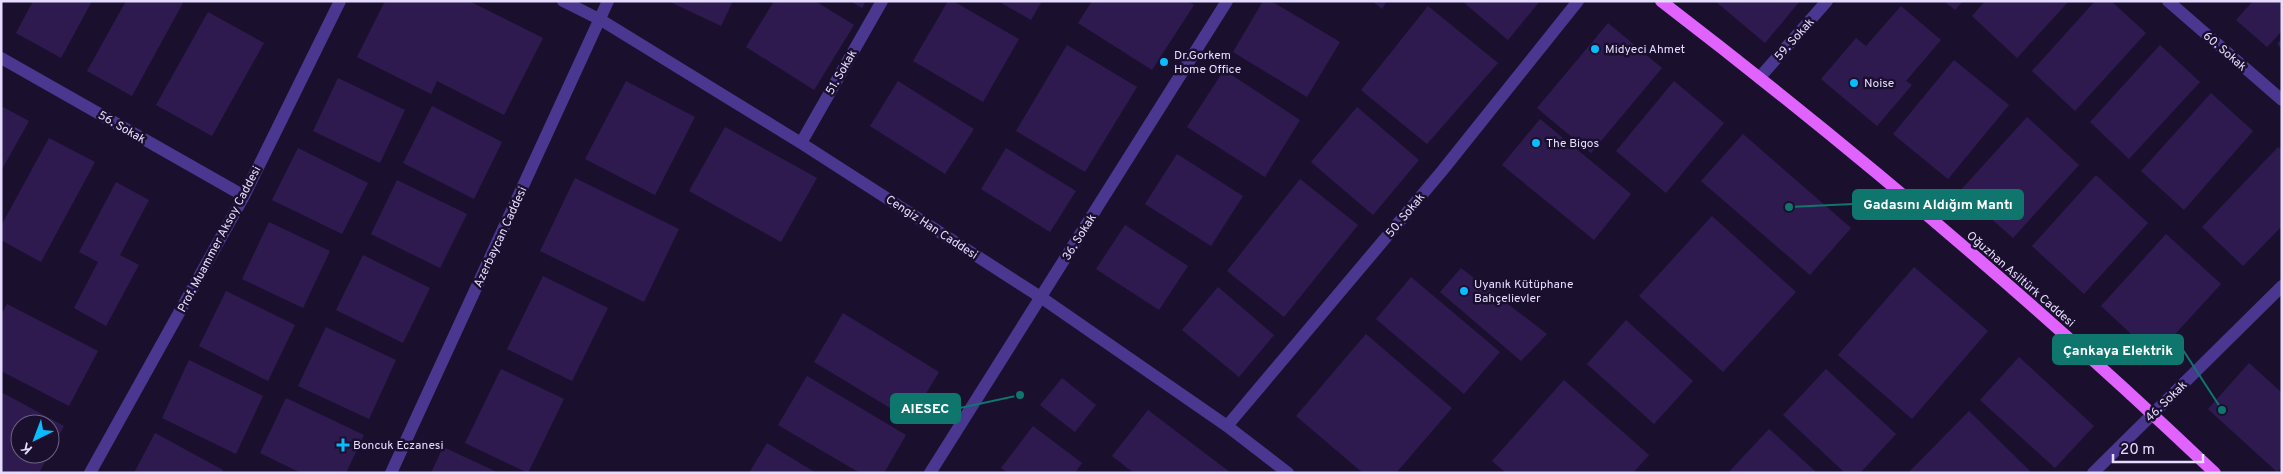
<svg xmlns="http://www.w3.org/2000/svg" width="2283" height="474" viewBox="0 0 2283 474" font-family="Overpass,sans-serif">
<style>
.building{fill:#2f1a50}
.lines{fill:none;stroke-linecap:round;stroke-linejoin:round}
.minor{stroke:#4a3890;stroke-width:12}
.major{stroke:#e063ff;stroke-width:12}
.poi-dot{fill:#08bcff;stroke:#1a102e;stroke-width:2}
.labels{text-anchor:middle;stroke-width:5;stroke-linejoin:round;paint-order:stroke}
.street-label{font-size:12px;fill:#e6dcff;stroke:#1a102e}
.poi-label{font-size:12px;fill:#e6dcff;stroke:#1a102e;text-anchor:start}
.leader{fill:none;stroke:#0f766e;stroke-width:2}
.callout-dot{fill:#0f766e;stroke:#1a102e;stroke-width:2}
.callout{fill:#0f766e;stroke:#0f766e;stroke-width:2}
.callout-label{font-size:14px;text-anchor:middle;font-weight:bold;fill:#fff}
</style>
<rect width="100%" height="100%" fill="#1a102e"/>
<path class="building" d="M33,1h59l-31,57 -45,-25z
M126,1h58l-52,95 -45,-25z
M385,1h84l74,37 -39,77 -67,-34 -6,13 -74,-37z
M668,1h65l-12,25z
M774,1h41l39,24 -40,65 -68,-43z
M850,1h16l-4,7z
M948,1h5l66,38 -36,63 -70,-41z
M998,1h44l-11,19z
M1092,1h96l6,4 -42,65 -74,-47z
M1263,1h8l69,41 -33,55 -74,-45z
M1372,1h15l-5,8z
M1462,1h78l-32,39z
M1715,1h85l-35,42z
M1944,1h19l-8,9z
M1985,1h84l-52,57 -45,-42z
M2095,1h16l35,32 -71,78 -43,-40z
M2253,1h29v30l-15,16 -31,-27z
M1428,6l70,57 -71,81 -66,-54z
M1901,6l40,34 -35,41 6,4 -35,41 -56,-47 35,-41 10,8z
M208,12l56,31 -52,93 -56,-31z
M1608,23l54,45 -71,85 -54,-45z
M2282,38v11l-5,-5z
M1067,45l70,42 -52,85 -69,-41z
M2160,45l40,37 -71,77 -39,-37z
M1954,60l55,45 -61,74 -55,-45z
M1224,70l76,50 -35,57 -78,-50z
M338,78l67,32 -25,53 -67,-32z
M626,81l69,36 -40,78 -70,-36z
M898,81l76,48 -29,45 -75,-48z
M1674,81l50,42 -58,70 -50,-42z
M2211,93l42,38 -69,79 -43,-39z
M1,106l28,15 -28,50z
M432,106l70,36 -28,57 -71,-36z
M1357,107l62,53 -46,55 -62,-53z
M2027,117l52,48 -66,73 -53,-47z
M1540,119l91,75 -37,46 -92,-75z
M725,127l92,51 -36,64 -92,-51z
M1743,134l108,94 -41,47 -109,-94z
M49,138l46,24 -54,100 -40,-22v-14z
M2278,147l4,3v76l-39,40 -41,-39z
M298,148l70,35 -26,51 -70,-34z
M1006,148l70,43 -26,41 -69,-43z
M1177,154l66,42 -32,50 -66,-42z
M2096,175l52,48 -64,71 -52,-48z
M575,178l104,51 -35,73 -104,-51z
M1300,179l58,46 -74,92 -57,-46z
M397,180l70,34 -27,54 -69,-34z
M116,182l33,18 -29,55 19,10 -33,61 -32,-18 24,-46 -19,-10z
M1712,216l84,76 -73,80 -84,-76z
M269,222l61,29 -27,57 -61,-29z
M1125,225l63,41 -29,44 -63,-41z
M2166,234l55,50 -66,72 -54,-50z
M363,255l67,33 -27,55 -67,-33z
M1914,267l74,64 -76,88 -74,-64z
M1461,268l86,66 -26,27 -81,-69z
M543,276l65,32 -36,73 -65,-32z
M1411,277l89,75 -36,42 -88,-75z
M1218,287l56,48 -35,42 -57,-47z
M226,291l69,34 -27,56 -69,-35z
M7,304l91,47 -29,55 -68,-35v-56z
M843,313l96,59 -29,48 -96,-58z
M1626,320l67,61 -39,43 -67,-60z
M326,327l70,33 -27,59 -71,-33z
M1366,334l86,74 -56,65h-33l-67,-57z
M2019,357l75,69 -39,42 -75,-68z
M189,360l74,36 -27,58 -74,-36z
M2249,363l33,30v74l-5,5 -69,-63z
M501,369l63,30 -36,74 -63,-30z
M1826,369l70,65 -36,39h-15l-62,-58z
M807,376l99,59 -22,38h-24l-82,-48z
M1062,378l34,27 -21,27 -35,-27z
M1564,380l85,75 -16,18h-127l-14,-12z
M1,392l63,34 -14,26v-28h-30v30h29l-10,19h-38z
M286,398l78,37 -18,38h-45l-41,-20z
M1148,410l83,63h-97l-22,-17z
M1969,411l63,62h-124z
M1033,426l49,37 -7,10h-67l-7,-5z
M1769,429l48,44h-89z
M155,433l68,37 -1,3h-88z
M767,443l49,30h-67z
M443,447l56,26h-68z"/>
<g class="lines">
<path class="minor" d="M563,1l38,19 200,123 241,155 185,128 61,47
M2168,1l114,99
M1,58l243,138
M1760,77l67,-76
M801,143l81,-142
M1227,426l215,-255 136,-170
M90,473l154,-277 96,-195
M391,473l217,-472
M930,473l297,-472
M2093,473l189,-187"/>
<path class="major" d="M1661,1c193,148 378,305 554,472"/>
</g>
<g class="poi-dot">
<circle cx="1595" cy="49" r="5"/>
<circle cx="1164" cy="62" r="5"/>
<circle cx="1854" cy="83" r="5"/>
<circle cx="1536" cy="143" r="5"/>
<circle cx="1464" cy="291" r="5"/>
<path d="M340.5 437.5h5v5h5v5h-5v5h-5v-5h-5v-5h5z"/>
</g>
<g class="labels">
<g class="street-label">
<text transform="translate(1794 39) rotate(-48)" y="4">59. Sokak</text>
<text transform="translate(2225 51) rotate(41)" y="4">60. Sokak</text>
<text transform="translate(841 72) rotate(-60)" y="4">51. Sokak</text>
<text transform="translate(122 127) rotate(30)" y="4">56. Sokak</text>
<text transform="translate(1405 215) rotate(-50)" y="4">50. Sokak</text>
<text transform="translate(932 227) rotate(33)" y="4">Cengiz Han Caddesi</text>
<text transform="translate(500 237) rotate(-65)" y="4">Azerbaycan Caddesi</text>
<text transform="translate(1079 237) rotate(-58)" y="4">36. Sokak</text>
<text transform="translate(219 239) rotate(-62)" y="4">Prof. Muammer Aksoy Caddesi</text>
<text transform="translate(2021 279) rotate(41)" y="4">Oğuzhan Asiltürk Caddesi</text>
<text transform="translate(2166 401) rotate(-44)" y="4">46. Sokak</text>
</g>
<g class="poi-label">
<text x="1605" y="53">Midyeci Ahmet</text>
<text x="1174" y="59">Dr.Gorkem<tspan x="1174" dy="14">Home Office</tspan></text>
<text x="1864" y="87">Noise</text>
<text x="1546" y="147">The Bigos</text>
<text x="1474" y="288">Uyanık Kütüphane<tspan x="1474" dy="14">Bahçelievler</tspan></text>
<text x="353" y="449">Boncuk Eczanesi</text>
</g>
</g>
<path class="leader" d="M1789 207L1853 204M2222 410L2183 350M1020 395L960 408"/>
<g class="callout-dot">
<circle cx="1789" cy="207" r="5"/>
<circle cx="2222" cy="410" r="5"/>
<circle cx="1020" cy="395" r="5"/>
</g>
<g class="callout">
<rect x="1853" y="190" width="170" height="29" rx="5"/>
<rect x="2053" y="335" width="130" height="29" rx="5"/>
<rect x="891" y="394" width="69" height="29" rx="5"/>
</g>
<g class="callout-label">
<text x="1938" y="209">Gadasını Aldığım Mantı</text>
<text x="2118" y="355">Çankaya Elektrik</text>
<text x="925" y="413">AIESEC</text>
</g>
<rect width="2283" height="474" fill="none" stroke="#e6dcff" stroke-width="5"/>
<g transform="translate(35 439) rotate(222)"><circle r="24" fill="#1a102e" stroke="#6c6282"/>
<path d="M0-4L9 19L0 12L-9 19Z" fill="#08bcff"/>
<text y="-8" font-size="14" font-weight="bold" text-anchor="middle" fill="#e6dcff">K</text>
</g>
<path d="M2113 454v8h90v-8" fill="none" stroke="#e6dcff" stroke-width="2.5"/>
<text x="2120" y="454" font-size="15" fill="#e6dcff" stroke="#1a102e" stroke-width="4" paint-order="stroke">20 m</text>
</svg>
